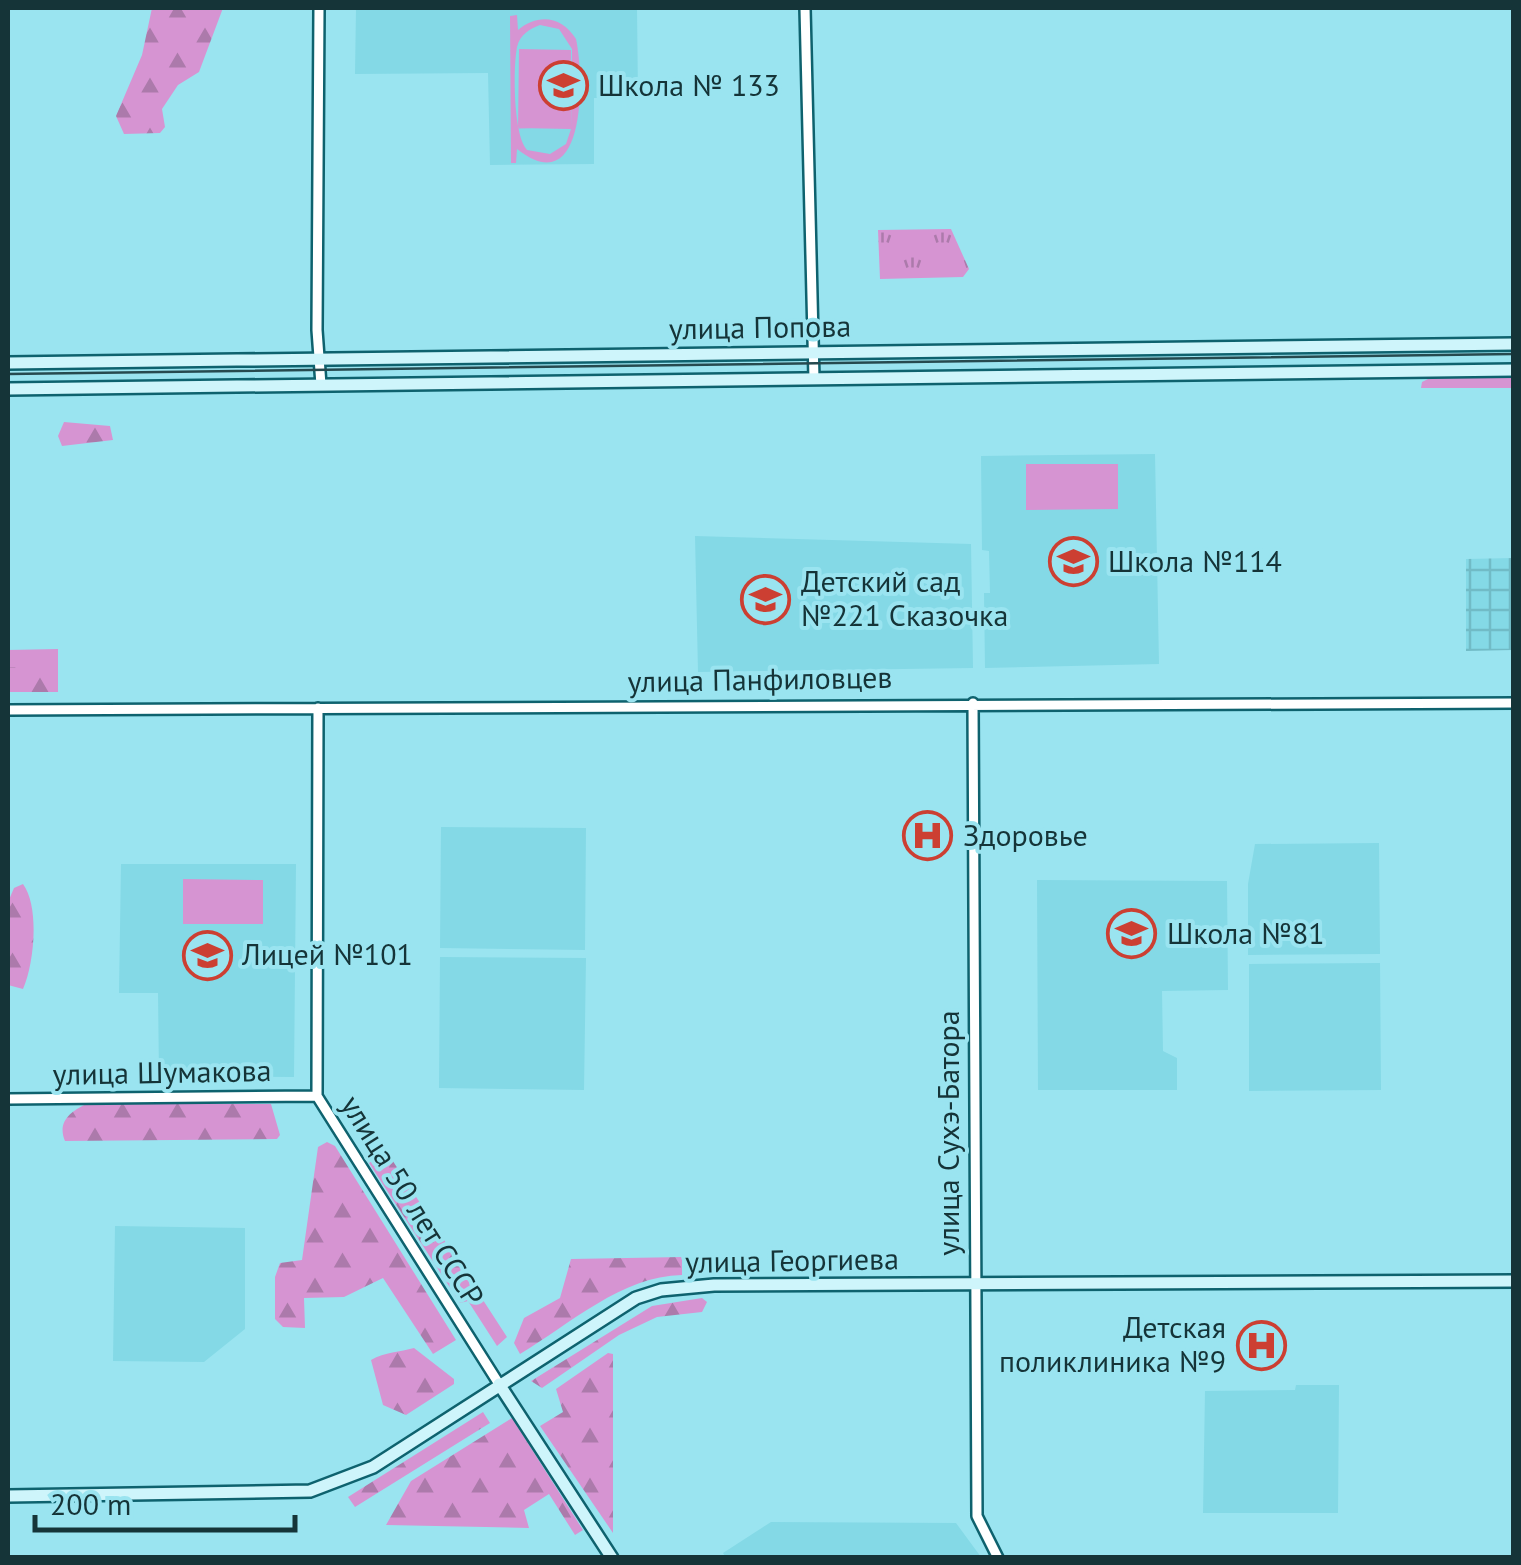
<svg xmlns="http://www.w3.org/2000/svg" width="1521" height="1565" viewBox="0 0 1521 1565" font-family="'PT Sans',sans-serif">
<style>
.built{fill:#84d9e6}
.industrial{fill:url(#industrial-grid)}
.green{fill:#d694d2;fill-rule:evenodd}
.forest{fill:url(#forest-firs)}
.park{fill:url(#park-tufts)}
.lines{fill:none;stroke-linecap:round;stroke-linejoin:round}
.street-casing{stroke:#0e626e;stroke-width:14}
.secondary-casing{stroke:#0e626e;stroke-width:16}
.street{stroke:#fff;stroke-width:9}
.secondary{stroke:#cef5fb;stroke-width:11}
.tram{stroke:#264a4f;stroke-width:2.5}
.labels{text-anchor:middle;stroke-width:8;stroke-linejoin:round;paint-order:stroke}
.poi-label{font-size:30px;fill:#153438;stroke:#9ae4f0;text-anchor:start}
.street-label{font-size:30px;fill:#153438;stroke:#9ae4f0}
</style>
<defs>
<pattern id="industrial-grid" width="8" height="8" patternUnits="userSpaceOnUse" patternTransform="scale(2.5)"><rect width="8" height="8" fill="#84d9e6"/><path d="M0 4h8M4 0v8" fill="none" stroke="#71bbc6"/></pattern>
<pattern id="forest-firs" width="22" height="20" patternUnits="userSpaceOnUse" patternTransform="scale(2.5)"><rect width="22" height="20" fill="#d694d2"/><path d="M5 1l3.5 6h-7zM16 11l3.5 6h-7z" fill="#ac7aab"/></pattern>
<pattern id="park-tufts" width="24" height="20" patternUnits="userSpaceOnUse" patternTransform="scale(2.5)"><rect width="24" height="20" fill="#d694d2"/><path d="M3 7l-1-3M5 7V3M7 7l1-3M15 17l-1-3M17 17v-4M19 17l1-3" fill="none" stroke="#ac7aab"/></pattern>
</defs>
<rect width="100%" height="100%" fill="#9ae4f0"/>
<path class="built" d="M356,8h281l1,90h-44v66l-104,1 -2,-92 -133,1z
M1155,454l4,210 -174,4 -1,-75h6l-1,-42 -7,-1 -1,-94z
M695,536l276,8 2,124 -275,4z
M441,827l145,1 -1,122 -145,-2z
M1379,843l1,111 -132,1v-71l7,-40z
M121,864h175l-2,213 -135,-1 -1,-83h-39z
M1037,880l190,1 1,109 -66,1 1,60 14,7v32h-139z
M440,957l146,1 -2,132 -145,-2z
M1380,963l1,127 -132,1v-127z
M115,1226l130,2v101l-41,33 -91,-1z
M1296,1385h43l-1,128h-135l2,-122 90,-1z
M771,1522l185,1 25,34 -255,1 -3,-5z"/>
<path class="industrial" d="M1513,558v92l-47,1v-92z"/>
<path class="green" d="M517,15l1,15c20,-17 44,-14 58,9 8,36 11,165 -59,110l-1,14h-5l-1,-147zM540,25l19,4 13,20 -1,79v-78l-52,-1 -1,79 53,1 -5,15 -16,10 -23,-4c-14,-15 -14,-82 -10,-103 3,-13 13,-18 23,-22z
M1513,376v12h-92l1,-6 10,-5z
M1026,464h92v45l-92,1z
M58,649v43h-50v-42z
M183,879l80,1v44h-80z"/>
<path class="forest" d="M152,8h71l-24,64 -21,13 -16,24 3,18 -5,6 -36,1 -8,-18 26,-61z
M64,422l46,4 3,14 -51,6 -4,-10z
M54,660l4,32h-50v-25h7l9,12 17,-3 5,-15z
M23,884c17,23 11,81 0,105l-15,-4v-83l6,-14z
M86,1104h185l9,31 -3,4 -212,2c-8,-19 5,-29 21,-37z
M327,1142l8,4 121,194 -23,14 -50,-76 -39,19 -40,1 1,30 -22,-1 -8,-8v-42l5,-14 22,-3 16,-113z
M387,1152l120,185 -10,9 -29,-45 -8,2 -91,-140z
M682,1257v18c-60,1 -112,49 -162,79l-6,-11 10,-25 36,-20 11,-39z
M702,1298l5,4 -5,10 -45,5 -38,18 -77,53 -11,-7 121,-75z
M414,1348l40,31v5l-48,31 -23,-10 -12,-45c14,-8 29,-8 43,-12z
M608,1353l5,1v179l-73,-107 23,-14 -7,-23z
M483,1412l7,11 -135,84 -7,-10z
M512,1418l71,112 -8,5 -26,-41 -25,16 5,18 -143,-3 25,-44z"/>
<path class="park" d="M951,229l18,40 -6,8 -83,2 -2,-49z"/>
<g class="lines">
<defs>
<path id="street" d="M319,8l-2,322 4,55
M805,8l9,371
M973,703l4,813 21,42
M318,708l-1,388 182,288
M8,710l1506,-7
M8,1099l309,-3"/>
<path id="secondary" d="M8,363l1506,-19
M8,389l1506,-19
M499,1384l113,174
M8,1496l302,-5 63,-24 263,-169 25,-8 53,-5 800,-4"/>
</defs>
<use href="#street" class="street-casing"/>
<use href="#secondary" class="secondary-casing"/>
<use href="#street" class="street"/>
<use href="#secondary" class="secondary"/>
<path class="tram" d="M8,374l1506,-20"/>
</g>
<defs>
<symbol id="school-ring" viewBox="-11 -11 22 22"><circle r="9.5" fill="#9ae4f0" stroke="#cc3f32" stroke-width="1.5"/><path d="M0-5L7-2L0 1L-7-2ZM-4 1L0 2.5L4 1V4Q0 6-4 4Z" fill="#cc3f32"/></symbol>
<symbol id="hospital-ring" viewBox="-11 -11 22 22"><circle r="9.5" fill="#9ae4f0" stroke="#cc3f32" stroke-width="1.5"/><path d="M-5-5h3v3.5h4V-5h3V5h-3V1.5h-4V5h-3Z" fill="#cc3f32"/></symbol>
</defs>
<g fill-rule="evenodd">
<use href="#school-ring" x="536" y="58" width="55" height="55"/>
<use href="#school-ring" x="1046" y="534" width="55" height="55"/>
<use href="#school-ring" x="738" y="572" width="55" height="55"/>
<use href="#hospital-ring" x="900" y="808" width="55" height="55"/>
<use href="#school-ring" x="1104" y="906" width="55" height="55"/>
<use href="#school-ring" x="180" y="928" width="55" height="55"/>
<use href="#hospital-ring" x="1234" y="1318" width="55" height="55"/>
</g>
<g class="labels">
<g class="poi-label">
<text x="598" y="96">Школа № 133</text>
<text x="1108" y="572">Школа №114</text>
<text x="801" y="592">Детский сад<tspan x="801" dy="34">№221 Сказочка</tspan></text>
<text x="963" y="846">Здоровье</text>
<text x="1167" y="944">Школа №81</text>
<text x="242" y="965">Лицей №101</text>
<text x="1226" y="1338" text-anchor="end">Детская<tspan x="1226" dy="34">поликлиника №9</tspan></text>
</g>
<g class="street-label">
<text transform="translate(760 328) rotate(-1)" y="10">улица Попова</text>
<text transform="translate(760 680) rotate(-1)" y="10">улица Панфиловцев</text>
<text transform="translate(162 1073) rotate(-1)" y="10">улица Шумакова</text>
<text transform="translate(949 1133) rotate(-90)" y="10">улица Сухэ-Батора</text>
<text transform="translate(412 1201) rotate(58)" y="10">улица 50 лет СССР</text>
<text transform="translate(792 1261) rotate(-1)" y="10">улица Георгиева</text>
</g>
</g>
<rect width="1521" height="1565" fill="none" stroke="#153438" stroke-width="20"/>
<path d="M35 1515v15h260v-15" fill="none" stroke="#153438" stroke-width="5"/>
<text x="50" y="1515" font-size="30" fill="#153438" stroke="#9ae4f0" stroke-width="8" paint-order="stroke">200 m</text>
</svg>
